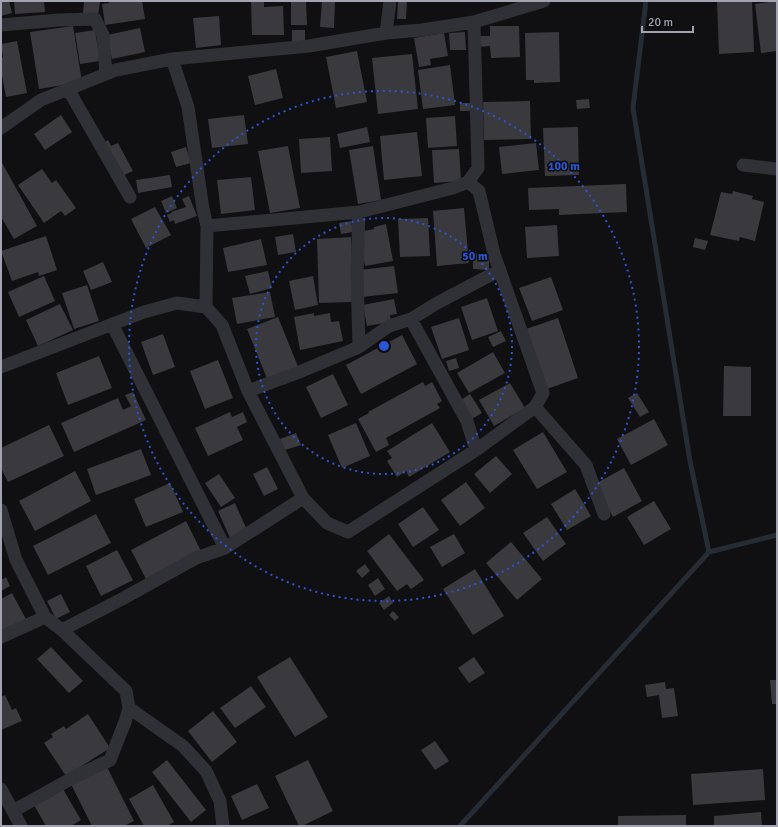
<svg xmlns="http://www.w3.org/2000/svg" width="778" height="827" viewBox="0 0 778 827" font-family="Signika,sans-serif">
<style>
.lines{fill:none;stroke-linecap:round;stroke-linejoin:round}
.stream{stroke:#262c34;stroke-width:5}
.building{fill:#3a393e}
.minor{stroke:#303136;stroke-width:13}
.ring{fill:none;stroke:#2a56d4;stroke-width:2;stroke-dasharray:2 4}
.centre{fill:#2a56d4;stroke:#0b0a0c;stroke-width:2}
.ring-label{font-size:12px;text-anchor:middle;font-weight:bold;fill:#2a56d4;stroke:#0b0a0c;stroke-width:3;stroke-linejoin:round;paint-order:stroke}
</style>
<rect width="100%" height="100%" fill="#100f11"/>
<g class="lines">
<path class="stream" d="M646,1l-13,107 57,353 19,91
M460,826l249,-274 68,-17"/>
</g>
<path class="building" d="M1,1h8l3,12 -11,3z
M14,1h30l1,11 -30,2z
M84,1l16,1 -2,13 -15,-2z
M108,1h34l3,18 -40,6 -3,-21 7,-1z
M251,1h13v6l19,-1 1,29h-32z
M291,1h15l1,24h-16z
M322,1h13l-1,27 -14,-1z
M398,1h9l-1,18h-9z
M740,1h12l2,51 -35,2 -2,-52z
M777,1v50l-16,2 -6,-49z
M219,16l2,29 -25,3 -3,-30z
M73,26l9,56 -43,7 -9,-57z
M490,26h29l1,31 -29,1 -1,-12 -12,1 -1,-11h13z
M140,28l5,24 -33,7 -5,-24z
M95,30l5,31 -20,3 -5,-31z
M292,30h13v11l-13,1z
M465,32l1,18h-16l-1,-17z
M559,32l1,50 -26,1v-3h-8l-1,-47z
M444,33l4,23 -18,3 1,6 -12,2 -5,-29z
M17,41l10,52 -21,4 -5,-27v-12l2,-1 -2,-13z
M357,51l10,51 -31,6 -10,-51z
M412,54l6,55 -40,5 -6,-56z
M450,65l5,40 -32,4 -5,-39z
M276,69l7,29 -28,7 -7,-29z
M589,99l1,9 -13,1 -1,-9z
M530,101l1,38 -47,1 -1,-38z
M460,103h10v8h-10z
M61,115l11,17 -27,18 -11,-16z
M244,115l4,29 -36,4 -4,-29z
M455,116l2,30 -29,2 -2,-30z
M367,127l3,15 -30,6 -3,-14z
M578,127l1,48 -34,1 -2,-48z
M417,132l5,44 -38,4 -4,-44z
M330,137l2,34 -31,2 -2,-34z
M108,140l3,6 7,-3 15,28 -13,6 -18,-34z
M536,143l3,27 -37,4 -3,-27z
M288,146l12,62 -30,5 -12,-62z
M373,146l8,54 -23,4 -9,-54z
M186,147l5,16 -15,4 -5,-15z
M459,149l2,32 -27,2 -2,-33z
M1,161l36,65 -23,13 -13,-22z
M42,169l10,14 4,-3 20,28 -11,8 -4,-5 -17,12 -26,-38z
M170,175l2,12 -34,6 -2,-13z
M251,177l4,33 -34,4 -4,-34z
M626,184l1,28 -68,3v-6l-30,1 -1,-22z
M733,191l20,5 -1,3 12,3 -9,39 -15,-4 -1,4 -29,-6 11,-43 11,2z
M172,196l5,12 -11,5 -5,-12z
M189,196l8,20 -22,8 -1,-4 -4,2 -3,-7 4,-2 2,5 -2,-6 15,-5 -4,-8z
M155,207l16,28 -25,13 -15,-29z
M464,208l5,55 -32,3 -4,-55z
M428,218l2,38 -30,1 -2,-38z
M351,221l2,11 -12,2 -2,-11z
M386,224l7,37 -28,5 -6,-34 15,-3v-2z
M557,225l2,31 -32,2 -2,-31z
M293,234l3,18 -18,3 -3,-18z
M46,236l11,34 -18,6 -1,-4 -26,9 -11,-30z
M351,237l2,65 -34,1 -2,-64z
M695,238l13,3 -3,9 -12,-3z
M261,239l6,26 -39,7 -5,-24z
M473,253l16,1v16l-16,-1z
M103,262l9,20 -21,8 -8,-19z
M394,266l4,27 -36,4 -3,-27z
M268,271l4,17 -22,6 -5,-18z
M44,276l11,25 -36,16 -11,-25z
M313,276l5,29 -23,5 -6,-29z
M551,277l12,33 -31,11 -13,-33z
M87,285l12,36 -25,8 -12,-36z
M270,292l5,25 -38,7 -5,-26z
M487,298l11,33 -26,9 -11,-33z
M394,299l3,15 -7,1 1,7 -24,4 -4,-21z
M60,304l13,26 -35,16 -12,-26z
M314,313v3l16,-3 1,9 8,-1 4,20 -43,9 -6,-33z
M278,317l21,52 -31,12 -21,-52z
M459,318l10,32 -27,9 -11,-32z
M558,318l20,60 -31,11 -21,-60z
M501,331l5,10 -13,6 -5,-10z
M163,334l12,33 -22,8 -12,-33z
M402,335l15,29 -56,30 -15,-29z
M493,352l12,21 -36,20 -12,-20z
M99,356l13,32 -44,17 -12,-32z
M456,358l3,10 -10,3 -3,-10z
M218,360l15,38 -28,11 -15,-38z
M724,366l27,1v49h-28z
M333,374l15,31 -27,13 -15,-31z
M423,382l2,4 7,-4 10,19 -5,3 3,4 -54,30 3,7 -13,7 -18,-33 11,-6 -1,-1z
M510,383l15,25 -31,18 -15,-26z
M133,392l13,28 -72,32 -13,-29 57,-25 5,12 8,-4 -6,-11z
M637,393l12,19 -9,5 -12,-19z
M470,394l12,19 -12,7 -11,-19z
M230,412l2,5 11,-5 4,10 -10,5 6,13 -35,16 -13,-28z
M654,419l14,26 -37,20 -14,-26z
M356,423l14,33 -28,12 -14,-33z
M432,423l18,29 -41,25 -3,-6 -9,6 -10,-16 5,-3 -5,-7z
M49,425l15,31 -56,26 -7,-14v-20z
M543,432l24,40 -30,17 -24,-39z
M296,433l5,12 -16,5 -5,-11z
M141,449l10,26 -55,20 -9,-26z
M496,456l16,18 -22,19 -16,-19z
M267,467l11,22 -14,7 -11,-22z
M624,468l18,33 -29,16 -18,-33z
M75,471l16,30 -56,30 -16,-30z
M219,474l16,24 -14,9 -16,-24z
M466,482l19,26 -25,18 -19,-26z
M170,483l13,29 -37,15 -12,-28z
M575,489l16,27 -24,14 -16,-26z
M654,501l17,28 -27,16 -17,-28z
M235,503l12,27 -17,8 -12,-27z
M423,507l16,23 -26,17 -15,-23z
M96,514l15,29 -63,32 -15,-29z
M547,517l19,27 -23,17 -20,-28z
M186,521l16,32 -55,28 -16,-31z
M389,534l35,46 -13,9 -4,-5 -10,7 -30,-40z
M454,534l11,19 -23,14 -12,-20z
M511,542l31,37 -25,21 -31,-37z
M117,550l16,30 -32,16 -15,-30z
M365,564l5,7 -8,7 -6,-7z
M475,569l29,47 -31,19 -30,-46z
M6,577l4,9 -9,5v-11z
M378,578l7,11 -10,7 -7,-11z
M12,593l15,28 -26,13v-35z
M61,594l9,18 -14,7 -9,-18z
M389,596l4,7 -9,7 -5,-7z
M393,611l6,6 -4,4 -6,-6z
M51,647l32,34 -14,12 -32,-34z
M290,657l38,60 -33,20 -38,-60z
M474,657l11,16 -16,10 -11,-15z
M770,680h7v24h-5z
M665,682l1,7 8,-1 4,28 -16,2 -3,-23 -12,2 -2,-12z
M251,686l15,21 -31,21 -15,-20z
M5,695l7,15 4,-2 6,13 -21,9v-33z
M213,711l24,31 -25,20 -24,-31z
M88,714l22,34 -44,28 -22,-33 9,-6 -2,-3 13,-8 2,3z
M435,741l14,20 -14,9 -14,-20z
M167,760l39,50 -15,12 -39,-50z
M308,760l25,51 -31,15h-3l-24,-50z
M107,767l27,54 -10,5h-32l-21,-42z
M763,769l2,31 -72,5 -2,-31z
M257,784l12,24 -27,12 -11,-24z
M153,785l21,37 -7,4h-23l-15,-27z
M63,789l18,31 -10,6h-25l-12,-21z
M761,812l1,14h-48v-10z
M686,815v11h-68v-10z"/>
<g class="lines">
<path class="minor" d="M1,25l58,-5 36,-1 8,16 3,39
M386,33l4,-32
M172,59l16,48 15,102 4,17 -1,81
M68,89l62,108
M1,128l40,-28 75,-30 56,-11 137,-13 77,-13 36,-3 52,-8 70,-21
M743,165l34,4
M207,226l152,-14 94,-24 15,-6 10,-14 -4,-146
M411,319l28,-17 61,-32
M112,324l113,224
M359,347l-2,-74 2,-61
M1,367l143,-55 33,-9 29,4 16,18 26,66 55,107 24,25 21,9 128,-82 59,-43 8,-14 -49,-139 -15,-63 -11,-9
M248,391l49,-18 62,-26 30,-21 22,-7 2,4 54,98 9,29
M535,407l51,58 18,49
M1,510l15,50 29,57 17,13 64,61 3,17 -4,14 -15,38 -34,16 -63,35
M62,630l60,-31 74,-41 29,-10 78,-50
M1,637l44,-20
M129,708l54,38 23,25 14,30 3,25
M1,789l20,37"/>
</g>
<g class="ring">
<circle cx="384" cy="346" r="128"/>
<circle cx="384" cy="346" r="255"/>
</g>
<circle cx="384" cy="346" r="6" class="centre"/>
<g class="ring-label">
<text x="564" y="170">100 m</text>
<text x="475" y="260">50 m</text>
</g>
<rect width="778" height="827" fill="none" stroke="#a1a3b1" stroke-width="4"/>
<path d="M642 26v6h51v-6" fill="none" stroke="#a1a3b1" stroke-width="2"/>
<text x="648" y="26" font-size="12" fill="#a1a3b1" stroke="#0b0a0c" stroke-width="3" paint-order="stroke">20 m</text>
</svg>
